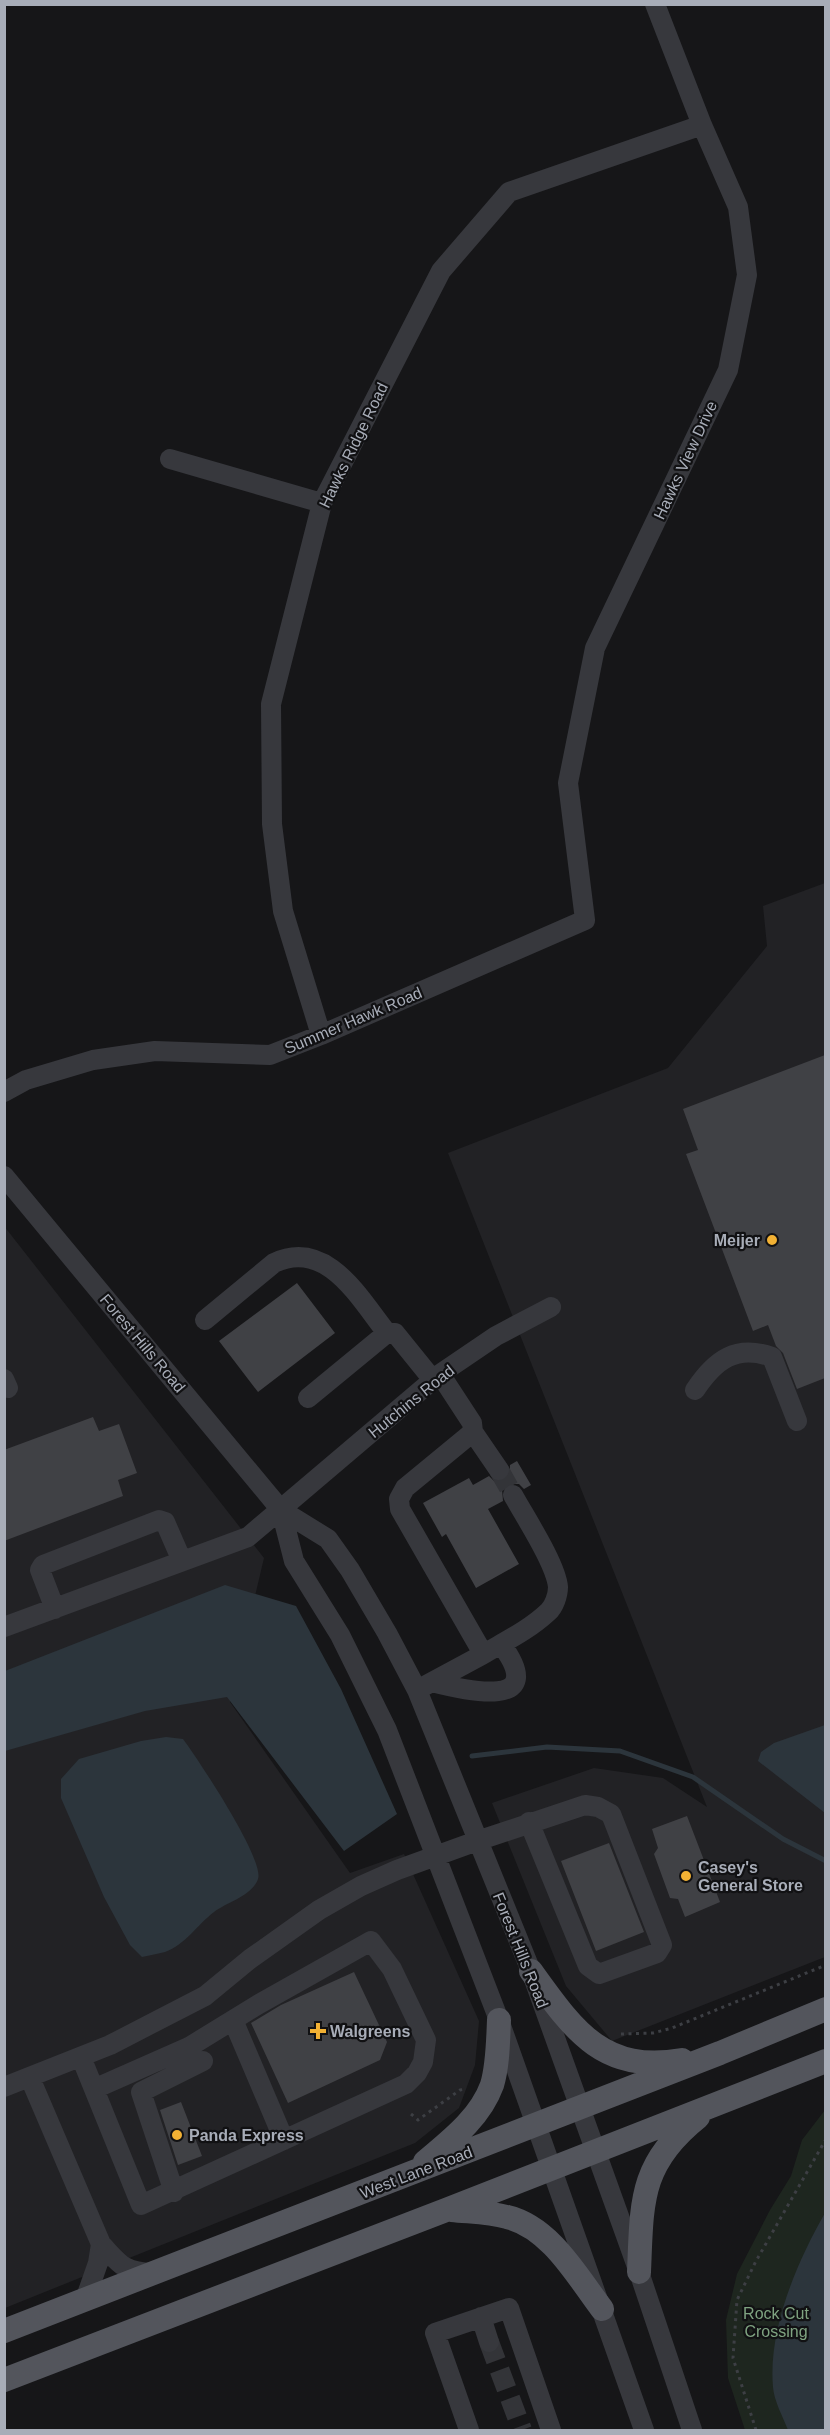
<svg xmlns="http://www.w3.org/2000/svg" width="830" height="2435" viewBox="0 0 830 2435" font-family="Arial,sans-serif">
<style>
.built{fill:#222225}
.green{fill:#1e261f}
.water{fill:#2c353c}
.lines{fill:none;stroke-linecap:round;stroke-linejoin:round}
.stream{stroke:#2c353c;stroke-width:5}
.building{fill:#404145}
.minor-tunnel{stroke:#333438;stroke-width:20;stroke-dasharray:20 10;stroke-linecap:butt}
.path{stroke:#3d3f44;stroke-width:3;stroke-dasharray:3 4.5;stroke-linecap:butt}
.minor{stroke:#37383d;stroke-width:20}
.major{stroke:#53555c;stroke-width:24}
.poi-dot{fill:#f2b134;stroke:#111113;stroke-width:2}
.labels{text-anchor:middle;stroke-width:4.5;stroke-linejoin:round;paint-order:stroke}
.street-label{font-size:16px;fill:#a8adb8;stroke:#111113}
.poi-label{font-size:16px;font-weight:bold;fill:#a8adb8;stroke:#111113;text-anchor:start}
.park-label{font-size:16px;fill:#7fa381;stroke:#111113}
</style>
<rect width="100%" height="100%" fill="#161618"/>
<path class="built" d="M825,883v1074l-213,84 -46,-55 -74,-183 102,-35 69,10 44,29 -259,-654 220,-85 99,-122 -4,-40z
M4,1226l260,332 -34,144 120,171 54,-19 75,167 -4,44 -16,43 -44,35 -410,165z"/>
<path class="green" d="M825,2110v320h-80l-17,-52 -2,-58 11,-46 33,-64 21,-34 11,-36z"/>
<path class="water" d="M225,1585l71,21 45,83 56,125 -53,37 -117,-154 -82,14 -140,40v-80z
M825,1725h1l-1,88 -67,-52 3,-9 13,-9z
M166,1737l17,2c15,20 82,121 75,140 -6,17 -31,23 -44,33 -16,12 -29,33 -49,40 -7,2 -15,3 -23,5l-12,-12 -26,-48 -43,-99v-19l18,-20 62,-18z
M825,2213v217h-37c-5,-13 -14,-29 -15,-43 -5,-58 24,-125 52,-174z"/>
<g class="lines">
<path class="stream" d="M472,1756l75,-9 73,4 73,26 90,62 43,22"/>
</g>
<path class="building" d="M825,1055v323l-28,11 -14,-36 -7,-7 -8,-21 -15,6 -67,-177 12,-4 -15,-41z
M297,1283l38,50 -77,59 -39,-51z
M93,1417l6,14 20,-7 18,49 -19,7 5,16 -119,45v-91z
M517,1461l14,24 -7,4 -5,-5h-11l-6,5 1,12 -15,8 31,55 -43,24 -30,-54 -4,3 -19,-34 46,-25 4,7 16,-9 5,5 11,-1 5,-5v-10z
M687,1816l33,86 -35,15 -7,-18 -8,-1 -16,-44 4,-6 -6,-19z
M609,1843l35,89 -48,19 -35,-90z
M354,1972l33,70 -7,18 -92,43 -37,-80 30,-18z
M181,2102l21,54 -24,9 -18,-55z"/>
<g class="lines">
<path class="minor-tunnel" d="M499,1470l14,25
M489,2342l33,88"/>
<path class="path" d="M621,2034l32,-1 19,-5 154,-63
M411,2114l7,6 42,-30 6,-1
M756,2430l-23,-72 4,-58 19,-39 70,-122"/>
<path class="minor" d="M170,459l152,44
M321,1035l-38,-124 -11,-87 -1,-120 51,-201 119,-232 68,-79 193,-67
M4,1092l22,-12 67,-20 62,-9 115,4 51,-20 264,-115 -17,-137 27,-135 133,-278 19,-95 -9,-68 -36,-82 -47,-121
M4,1176l277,334 47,29 22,31 37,63 30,57 114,281 108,301 53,158
M205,1320l69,-57c53,-25 85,35 113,70
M4,1379l4,9
M695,1390c20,-30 41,-46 77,-33l25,64
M308,1398l79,-65h8l38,47
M473,1432l26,38
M281,1510l13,51 46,74 47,95 112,290 145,410
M55,1609l-15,-39 3,-5 116,-45 6,2 17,39
M4,1627l244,-90 192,-163 56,-38 55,-29
M482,1655c22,-13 47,-25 66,-43 6,-5 10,-17 10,-25 -2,-23 -33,-70 -45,-92
M432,1682c35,9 118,28 69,-38
M417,1690l65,-35 -1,-5 -81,-141 -1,-10 6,-11 68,-56 -1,-9 -32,-49
M233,2020l51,120
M81,2057l60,148 265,-121 11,-11 6,-11 3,-22 -34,-71 -21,-28 -112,63 -70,43 -95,42
M30,2078l71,166c19,20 22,28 51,29
M4,2087l106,-42 95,-49 45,-37 69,-49 42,-24 36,-16 80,-29 108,-36 13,2 13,7 51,131 -5,8 -58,21 -11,-8 -59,-144
M174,2192l-33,-100 62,-31
M85,2300l13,-37 3,-19
M481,2317l8,25
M469,2430l-34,-97 74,-25 42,122"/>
<path class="major" d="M531,1971c42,58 71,103 151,89
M425,2162c26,-22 55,-44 67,-77 6,-20 6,-44 7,-65
M452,2210c18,2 37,2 55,7 43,10 70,59 95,92
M639,2272c3,-70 0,-108 59,-155
M4,2331l716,-278 106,-44
M4,2380l442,-170 380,-149"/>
</g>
<g class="poi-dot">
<circle cx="772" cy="1240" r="6"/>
<circle cx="686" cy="1876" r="6"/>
<path d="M315 2022h6v6h6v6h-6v6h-6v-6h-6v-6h6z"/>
<circle cx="177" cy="2135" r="6"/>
</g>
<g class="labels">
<g class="street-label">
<text transform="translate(353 445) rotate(-64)" y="6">Hawks Ridge Road</text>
<text transform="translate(685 460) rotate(-65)" y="6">Hawks View Drive</text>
<text transform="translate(353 1020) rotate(-23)" y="6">Summer Hawk Road</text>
<text transform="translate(143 1343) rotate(50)" y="6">Forest Hills Road</text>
<text transform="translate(411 1401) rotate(-39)" y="6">Hutchins Road</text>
<text transform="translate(521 1950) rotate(68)" y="6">Forest Hills Road</text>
<text transform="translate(416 2172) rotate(-21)" y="6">West Lane Road</text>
</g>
<g class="poi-label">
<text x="760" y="1246" text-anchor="end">Meijer</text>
<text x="698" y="1873">Casey's<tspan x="698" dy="18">General Store</tspan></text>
<text x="330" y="2037">Walgreens</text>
<text x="189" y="2141">Panda Express</text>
</g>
<g class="park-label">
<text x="776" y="2319">Rock Cut<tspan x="776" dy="18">Crossing</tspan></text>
</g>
</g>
<rect width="830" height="2435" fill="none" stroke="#a8adb8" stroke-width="12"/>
</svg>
